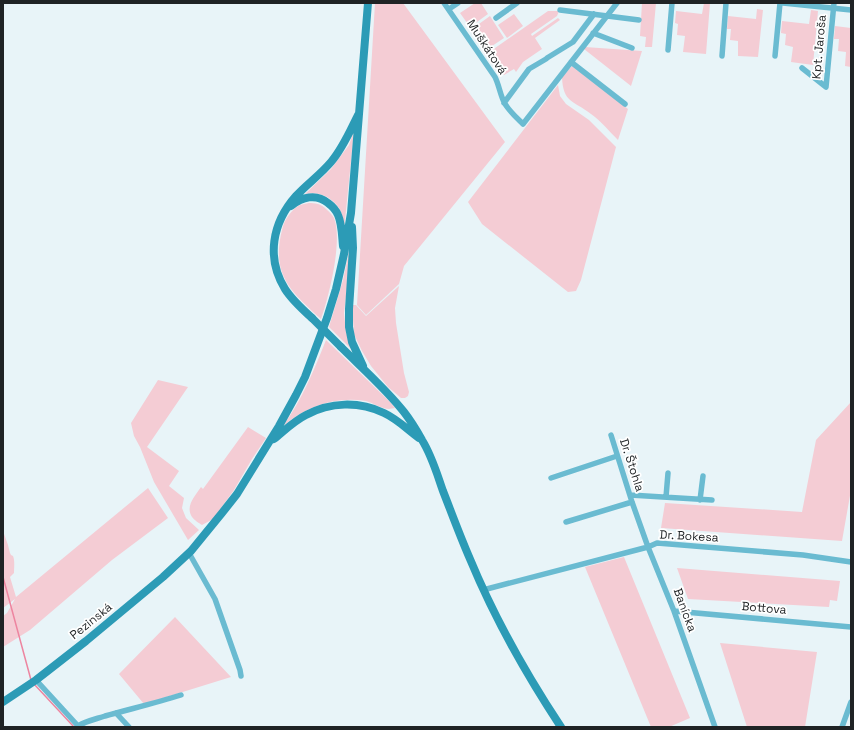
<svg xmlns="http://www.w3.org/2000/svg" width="854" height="730" viewBox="0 0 854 730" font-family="'Space Grotesk',sans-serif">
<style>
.green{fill:#f4ccd4}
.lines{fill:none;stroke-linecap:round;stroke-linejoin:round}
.stream{stroke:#ed85a0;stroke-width:1.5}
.street{stroke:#6abbd1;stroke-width:5.5}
.secondary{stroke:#2c9bb6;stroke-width:8}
.secondary-bridge{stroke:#2c9bb6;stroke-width:8}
.labels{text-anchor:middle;stroke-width:3.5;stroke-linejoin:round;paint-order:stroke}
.street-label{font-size:12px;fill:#1f2325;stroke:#fff}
</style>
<rect width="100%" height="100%" fill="#e8f4f8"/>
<path class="green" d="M375,3h28l102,139 -101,124 -5,18 -33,31 -9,-10z
M475,3h6l7,11 -18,13 -10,-14z
M642,3h14l-4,44h-7l1,-10 -6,-1z
M704,3h6l-4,51 -23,-2 2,-16 -8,-1 1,-11 -3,-1 1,-12 26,3z
M757,9l6,1 -5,47 -20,-1v-15l-8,-1 1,-11h-4l1,-13 28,3z
M811,10l7,1 -5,54 -22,-3 2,-15 -8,-2 1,-11 -5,-1 1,-12 27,3z
M548,11h11l-2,5 -26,18 1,2 26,-18 2,2 -25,18 7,11 -19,13 -7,10 -2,-3 -10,6 -16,-22z
M514,14l9,12 -16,12 -9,-13z
M490,16l14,22 -18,12 -14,-21z
M835,26l16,2v39l-6,-1 1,-14 -8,-1 1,-12h-5z
M585,47l57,4 -11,35 -47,-37z
M572,66l56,43 -10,31c-9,-9 -17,-19 -27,-26 -18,-14 -28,-11 -29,-37z
M558,85l2,11 6,8 23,16 27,27 -35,133 -5,11 -8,1 -86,-68 -14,-22z
M354,131l-10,99c-1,-7 -1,-16 -5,-22 -8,-12 -21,-17 -34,-14l26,-25 18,-24z
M309,203c2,0 6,0 9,1 5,1 14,10 16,14 9,22 -5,79 -13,101 -31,-28 -50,-45 -39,-89 2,-10 9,-20 18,-25 2,-1 6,-1 9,-2z
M350,247l-3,41 -3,25 2,19 5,17 -22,-22 14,-47z
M399,286l-4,22 1,15 8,50 5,19 -1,4 -3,2h-4l-13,-11 -17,-21 -9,-15 -8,-17 -2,-29h4l10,11z
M326,340l64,62 5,6c-1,0 -5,1 -6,1 -7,0 -16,-6 -23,-8 -30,-5 -60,5 -83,25 19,-26 31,-56 43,-86z
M158,380l30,7 -41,60 32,24 -10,15 15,12 -2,10 4,10 13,12 -11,10 -34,-58 -14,-35 -6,-11 -3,-13z
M851,402v88l-9,51 -181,-13 4,-25 137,9 14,-72z
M248,427l18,11 -14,21 -18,31 -21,29 -11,6c-3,-2 -8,-5 -10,-8 -7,-11 3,-21 9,-30l2,2z
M148,488l20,30 -56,42 -82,70 -27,17v-31l4,-3 8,-14 -12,9v-77l5,14 2,8 1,2 2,1c2,4 1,12 1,17l-4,4 6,20z
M624,557l66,161 -21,9h-18l-66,-160z
M677,568l163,13 -3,20 -7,-1 -1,7 -141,-8z
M175,617l56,60 -87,27 -25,-30z
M720,643l97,9 -12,75h-58z"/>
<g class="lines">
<path class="stream" d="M3,577l28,103
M34,684l40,43"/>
<path class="street" d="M444,3l51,74c4,8 5,17 9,25 4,8 12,15 19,22l94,-121
M783,3l68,7
M449,9l9,-6
M560,10l79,10
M496,18l21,-15
M593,33l39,15
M668,50l4,-47
M722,56l4,-53
M775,56l5,-53
M547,58l26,-16 21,-28
M571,62l54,42
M802,68l24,19 8,-84
M504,103l25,-34 17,-10
M611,435l21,67 16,45 26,64 41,116
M551,478l66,-22
M630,495l82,5
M666,497l2,-24
M700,500l3,-24
M566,522l66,-20
M189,553l26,46 25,71 1,6
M483,590l165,-43 9,-4 146,12 48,7
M674,611l177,16
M36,680l43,47
M116,713l13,14
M78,726c8,-5 18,-7 27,-10 25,-7 51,-13 76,-21
M842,727l9,-25"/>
<path class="secondary" d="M291,206c11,-9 25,-13 37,-3 4,3 8,7 10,12 4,9 4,21 5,31
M352,227l1,21 -4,61v18l3,15 11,24
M312,318c-10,-9 -20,-18 -27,-29 -19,-31 -13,-66 11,-93 11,-12 24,-21 35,-34 12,-14 19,-31 27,-47
M341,347c20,20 46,43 63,65 7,9 13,19 18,28 10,16 15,34 21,51 9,23 17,45 27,68 24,58 56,115 91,168
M274,439c10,-8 20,-18 32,-24 24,-13 53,-14 78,-2 13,6 23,16 35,25
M3,702l33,-22 50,-39 77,-64 28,-26 31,-38 15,-19 42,-68 17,-31 9,-18 22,-59 9,-29 8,-35 7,-41 17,-210"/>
<path class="secondary-bridge" d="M312,318l29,29"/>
</g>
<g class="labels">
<g class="street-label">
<text transform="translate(487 47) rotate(57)" y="4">Muškátová</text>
<text transform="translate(819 47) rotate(-85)" y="4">Kpt. Jaroša</text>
<text transform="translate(632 465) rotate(72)" y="4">Dr. Štohla</text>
<text transform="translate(689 536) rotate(3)" y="4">Dr. Bokesa</text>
<text transform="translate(764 608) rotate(5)" y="4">Bottova</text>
<text transform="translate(685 610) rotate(70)" y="4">Banícka</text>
<text transform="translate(91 621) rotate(-39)" y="4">Pezinská</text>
</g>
</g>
<rect width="854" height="730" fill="none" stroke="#1f2325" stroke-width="8"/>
</svg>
